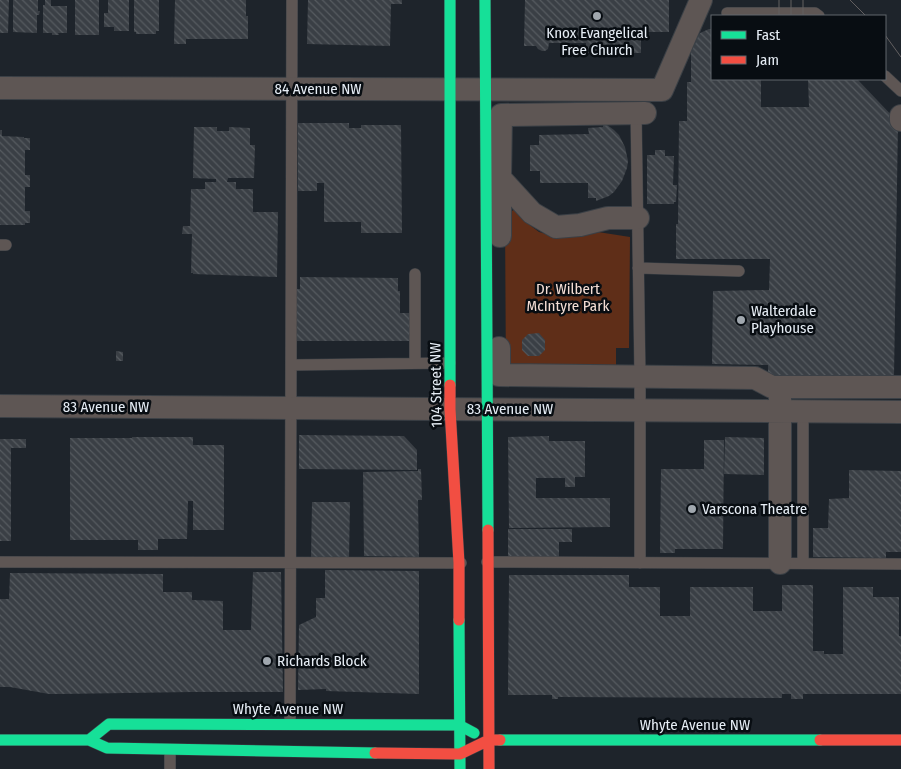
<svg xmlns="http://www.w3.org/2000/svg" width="901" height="769" viewBox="0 0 901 769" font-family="'Fira Sans Condensed',sans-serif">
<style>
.green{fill:#5f2e18}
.building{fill:url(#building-back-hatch)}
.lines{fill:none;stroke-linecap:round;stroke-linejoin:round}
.lane-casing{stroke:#3b4046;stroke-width:12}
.street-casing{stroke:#3b4046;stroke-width:24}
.fast-casing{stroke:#3b4046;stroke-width:12}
.jam-casing{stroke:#3b4046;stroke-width:12}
.lane{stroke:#5e5654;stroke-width:11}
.street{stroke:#5e5654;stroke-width:22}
.fast{stroke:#16e098;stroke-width:11}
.jam{stroke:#f24e42;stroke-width:11}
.tram{stroke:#636061;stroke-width:1}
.poi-dot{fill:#a0a7ae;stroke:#080d12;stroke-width:2}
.labels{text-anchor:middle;stroke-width:5;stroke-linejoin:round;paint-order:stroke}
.poi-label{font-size:15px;fill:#e6edf5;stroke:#080d12;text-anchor:start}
.street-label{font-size:15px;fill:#e6edf5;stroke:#080d12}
.park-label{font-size:15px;fill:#f4ded5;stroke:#080d12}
</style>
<defs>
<pattern id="building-back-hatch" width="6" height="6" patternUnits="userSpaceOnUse" patternTransform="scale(1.25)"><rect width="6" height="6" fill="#3a3f45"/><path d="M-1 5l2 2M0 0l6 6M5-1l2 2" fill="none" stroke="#565b60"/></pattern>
</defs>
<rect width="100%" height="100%" fill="#1e242b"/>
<path class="green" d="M517,208l10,15 12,9 18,5 41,-5 32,5 -1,111h-13v40l-110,-3 -1,-170z"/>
<path class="building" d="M0,0h9l-1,33h-8z
M13,0h25v11h2l-1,4h-2v18l-24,-1z
M45,0h6v6h16v27h-9l1,2h-7v-2h-9v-28h2z
M75,0h24v35h-24z
M108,0h21v31h-15v-4h-10v-14h4z
M134,0h25v31h-3v3h-20v-2h-2z
M175,0h71v16h2v23h-62v5h-12z
M308,0h94v4h-11l-1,42 -83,-2z
M525,0h144v32h-28v21h-55v-10h-37l-1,6 -3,2h-3l-4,-2 -2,-3h-12z
M709,29h3v50h49v28h48l-1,-28h49l41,43 -4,255 -126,-1v-11l-56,-1 1,-73 56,-1 1,-31h-94v-35h2l1,-103h8v-39h4v-38h4l2,-7 3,-4z
M603,122l11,8 5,5 6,12 3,14 -1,7 -5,13 -8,11 -5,4 -13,5v-3h-8v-15h-48v-12h-10v-26h9v-10l50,-1 -1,-6 15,-1z
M298,123h51v5h12v-3h40l1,108h-41v-11h-37v-39h-7v8h-19z
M194,127h23v4h12v-4l21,1v17h5l-1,33h-26l-1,4h9v7h17v23h25l-1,65 -84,-3v-1h-2l1,-39h-10l1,-8h7l1,-37h14v-7h11v-3l-23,-1z
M0,130h2v6l22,1v1h6v12h-5v25h5v12h-5v24h5v12h-5v2h-25z
M655,150h10v6h9l-1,29h4l-1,17h-2v2h-27v-49h8z
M300,277l98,1v13h2v22h13v28h-119v-52h6z
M539,333l6,7v10l-6,6h-11l-6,-6v-10l6,-6z
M116,351l7,1v9h-7z
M299,435l105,1 13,14v20l-118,-1z
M549,436v5h36v36h-10v10h-10v-9h-29v20h74v29l-101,1 -1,-91z
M132,437h61v8h31v85h-31v-29h-5l-1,38h-29v11h-20v-10h-68v-102h62z
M725,437l39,1v37l-40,-1z
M0,439h26v9h-15v93h-11z
M704,440h20l-1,109h-48v4h-15l1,-84h43z
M418,469h3l1,31h-4l1,57 -55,-1 -1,-84 55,-1z
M849,470l52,1v81h-15v6l-73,-1v-29h15l1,-29 20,-1z
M312,502h38l-1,58 -38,-1z
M508,529h64v13h-13v18h-51z
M325,570l94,1v123l-93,-3v-2l-28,1 1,-65 17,-8v-19h9z
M253,572h28l2,120h-91l-131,2h-12l-39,-7h-10v-88h9l1,-26 153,1v18h29v8l31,1v29h28z
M509,575h120v12h31v29h30v-29h63v24h29v-26h31v66h11v3h19v-67h30v10h26v39h2v58h-98v5h-12v-5h-9v4l-224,-1v2h-6v-4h-44z"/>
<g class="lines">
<defs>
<path id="lane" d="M727,13h88l4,3
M885,76l16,15
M636,109l4,268v186
M0,245h6
M638,268l101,3
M415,363v-89
M291,365l159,-2
M803,411v152
M0,562l461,1
M487,562l414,2
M290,724l2,-724
M170,750v19"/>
<path id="street" d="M0,88l662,2 39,-90
M901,116v4
M638,218h-30l-28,7 -24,2 -24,-14 -32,-35 1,-63 144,-2
M500,236v-58
M499,348v27l256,3 17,9h129
M780,397v166
M0,406l901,6"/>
<path id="fast" d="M450,0v385
M485,0l3,530
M459,620l1,149
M0,740h89l18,8 268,5
M89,740l20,-16 350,1 15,8
M500,740h320"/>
<path id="jam" d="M450,385v24l9,154v57
M488,530l1,239
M820,740h81
M375,753l85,1 29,-14h11"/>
</defs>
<use href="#lane" class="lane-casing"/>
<use href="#street" class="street-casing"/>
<use href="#fast" class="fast-casing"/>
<use href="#jam" class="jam-casing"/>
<use href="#lane" class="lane"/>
<use href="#street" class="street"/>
<use href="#fast" class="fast"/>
<use href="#jam" class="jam"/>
<path class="tram" d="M779,0v16
M791,0v16
M803,0v16
M850,0l16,16
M885,35l16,22"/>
</g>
<g class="poi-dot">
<circle cx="597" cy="16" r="5"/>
<circle cx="741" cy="320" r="5"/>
<circle cx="692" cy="509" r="5"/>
<circle cx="267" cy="661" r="5"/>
</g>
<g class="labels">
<g class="poi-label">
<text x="597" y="38" text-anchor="middle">Knox Evangelical<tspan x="597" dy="17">Free Church</tspan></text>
<text x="751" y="316">Walterdale<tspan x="751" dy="17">Playhouse</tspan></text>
<text x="702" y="514">Varscona Theatre</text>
<text x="277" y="666">Richards Block</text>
</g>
<g class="street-label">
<text x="318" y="94">84 Avenue NW</text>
<text transform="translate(436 385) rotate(-91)" y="5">104 Street NW</text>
<text x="106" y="412">83 Avenue NW</text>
<text x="510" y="414">83 Avenue NW</text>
<text x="288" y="714">Whyte Avenue NW</text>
<text x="695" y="730">Whyte Avenue NW</text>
</g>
<g class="park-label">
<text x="568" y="294">Dr. Wilbert<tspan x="568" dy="17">McIntyre Park</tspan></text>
</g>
</g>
<rect x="711" y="15" width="175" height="65" fill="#080d12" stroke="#61676d"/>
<rect x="721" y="31" width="25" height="8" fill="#16e098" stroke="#61676d"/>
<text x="756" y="40" font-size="15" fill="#e6edf5">Fast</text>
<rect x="721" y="56" width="25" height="8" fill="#f24e42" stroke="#61676d"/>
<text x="756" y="65" font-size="15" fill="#e6edf5">Jam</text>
</svg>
